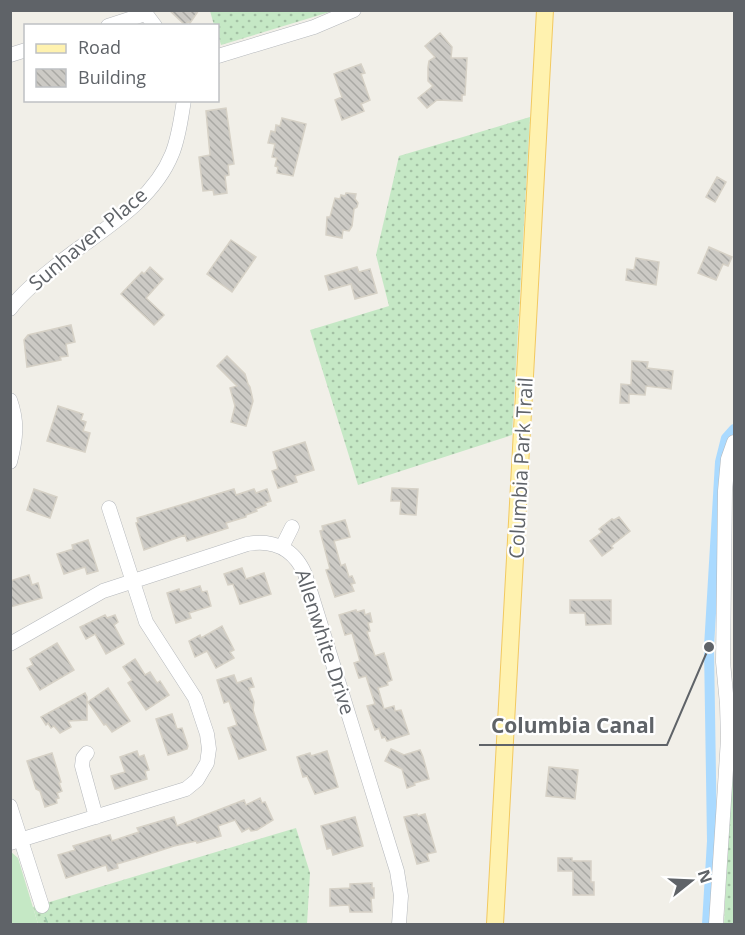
<svg xmlns="http://www.w3.org/2000/svg" width="745" height="935" viewBox="0 0 745 935" font-family="'Open Sans',sans-serif">
<style>
.grass{fill:url(#grass-dots)}
.green{fill:#c5e8c5}
.lines{fill:none;stroke-linecap:round;stroke-linejoin:round}
.canal{stroke:#aadaff;stroke-width:10}
.building{fill:url(#building-back-hatch);stroke:#d6d1c6;stroke-width:1.5}
.minor-casing{stroke:#b5b8bc;stroke-width:15}
.major-casing{stroke:#f2c960;stroke-width:18}
.path{stroke:#9cc7a9;stroke-width:1.5;stroke-dasharray:6 3;stroke-linecap:butt}
.minor{stroke:#fff;stroke-width:14}
.major{stroke:#fff2af;stroke-width:16}
.labels{text-anchor:middle;stroke-width:4.5;stroke-linejoin:round;paint-order:stroke}
.street-label{font-size:20px;fill:#5f6368;stroke:#fff}
.leader{fill:none;stroke:#5f6368;stroke-width:2}
.callout-dot{fill:#5f6368;stroke:#fff;stroke-width:2}
.callout-label{font-size:21px;text-anchor:middle;font-weight:bold;fill:#5f6368;stroke:#fff;stroke-width:4.5;stroke-linejoin:round;paint-order:stroke}
</style>
<defs>
<pattern id="grass-dots" width="8" height="8" patternUnits="userSpaceOnUse" patternTransform="scale(1.5)"><rect width="8" height="8" fill="#c5e8c5"/><path d="M2 2h.1M6 6h.1" fill="none" stroke="#a3c0a4" stroke-width="1.8" stroke-linecap="round"/></pattern>
<pattern id="building-back-hatch" width="6" height="6" patternUnits="userSpaceOnUse" patternTransform="scale(1.5)"><rect width="6" height="6" fill="#cccac5"/><path d="M-1 5l2 2M0 0l6 6M5-1l2 2" fill="none" stroke="#a9a8a4"/></pattern>
</defs>
<rect width="100%" height="100%" fill="#f1efe8"/>
<path class="grass" d="M210,11v-1l123,1 -112,34 -3,-10v-9l-4,-1z
M530,117l-18,318 -154,50 -48,-155 79,-24 -13,-51 23,-99z
M734,698v226h-10z
M296,828l14,45 -3,51h-269l-5,-17z"/>
<path class="green" d="M11,852l7,6 20,66h-27z"/>
<g class="lines">
<path class="canal" d="M707,924l5,-83 -3,-194 11,-185 6,-24 8,-9"/>
</g>
<path class="building" d="M169,10h30l-9,13 -2,-1 -3,3z
M440,33l12,14 -1,11h16l-2,37h-3v6l-25,-1 -10,8 -9,-10 15,-12 -5,-5v-14l1,-6 6,-4 -10,-11z
M361,64l4,9 -4,1 9,26 -9,4 3,7 -22,9 -7,-20 7,-3 -8,-23z
M226,108l8,56 -6,1 1,10 -4,1 2,17 -13,2 -1,-5 -10,1 -4,-34 11,-2 -4,-44z
M282,118l24,6 -13,52 -16,-3 1,-6 -3,-1 2,-8 -5,-1 3,-13 -7,-1 3,-12 4,1 1,-7 4,1z
M717,177l9,5 -11,20 -9,-5z
M346,193l10,1 -1,5 3,4 -1,4 -3,2 -2,17 -3,5 -6,-1 -1,8 -16,-3 1,-18h3l5,-19 5,1 1,-4 4,1z
M231,240l25,17 -24,35 -25,-18z
M709,247l23,10 -4,9 -5,-2 -7,16 -18,-7z
M636,258l23,4 -3,23 -30,-5 1,-11 7,1z
M150,267l13,12 -17,19 18,17 -10,10 -33,-31 21,-22 2,2z
M357,267l2,5 11,-3 7,24 -22,6 -4,-15 -22,6 -4,-14z
M71,325l4,17 -9,2 2,12 -8,1 1,3 -34,7 -3,-27 4,-5z
M227,356l18,18 3,10 2,3 3,14 -7,25 -15,-4 4,-16 -5,-18 7,-2 -20,-20z
M632,361l16,1 -1,6 26,3 -2,18 -25,-3 -1,9 -16,-1v9h-9l1,-19 10,1z
M58,406l25,8 -2,6 5,2 -3,9 7,2 -5,19 -38,-11z
M305,442l9,28 -19,6 2,6 -19,6 -6,-17 6,-2 -5,-17z
M392,488l26,1 -2,26 -16,-1 1,-13h-10z
M34,489l23,8 -7,21 -23,-8z
M234,489l2,6 18,-6 2,4 11,-4 4,12 -6,2 1,2 -10,4 1,2 -11,4v2l-20,6 2,5 -41,13 -2,-6 -41,15 -8,-27 2,-1 -1,-4z
M619,517l11,14 -19,15 2,2 -11,8 -12,-15 12,-9 -3,-3 13,-10 2,1z
M345,520l5,17 -16,4 7,25 4,-2 4,13 3,-1 3,7 -4,1 3,7 -19,6 -9,-27 4,-1 -10,-38 3,-1 -1,-4z
M88,540l10,31 -11,3 -2,-7 -21,7 -7,-20 16,-5 -1,-4z
M242,568l4,11 18,-6 7,21 -31,10 -7,-20 -5,1 -4,-11z
M29,575l3,10 6,-2 4,15 -32,9v-26z
M200,586l2,6 5,-1 4,15 -22,7 2,5 -15,5 -9,-30 12,-4 1,3z
M570,600h41v24l-25,1 -1,-12h-15z
M356,610l1,2 7,-2 1,5 5,-2 2,9 -4,1 2,8 -3,1 8,24 9,-3 8,27 -5,2 1,3 -10,3 6,21 10,-3 1,5 6,-1 8,24 -22,7 -2,-4 -3,1 -3,-10 -4,2 -8,-24 8,-2 -9,-28 -7,2 -5,-15 6,-2 -8,-28 -7,2 -6,-20z
M105,615l2,3 8,-3 3,7 -4,3 10,19 -18,10 -11,-20 -9,5 -6,-12z
M222,626l12,24 -4,2 4,6 -18,10 -9,-17 -12,6 -6,-16 11,-6 1,3z
M57,643l17,27 -34,20 -13,-22 6,-3 -3,-6z
M135,659l10,16 5,-3 7,11 3,-2 9,14 -23,15 -18,-27 4,-3 -9,-13z
M234,675l3,8 14,-5 3,9 -5,1 5,14 -1,8 13,40 -27,9 -11,-31 9,-3 -8,-24 -5,2 -7,-23z
M108,688l22,33 -18,11 -6,-8 -2,1 -16,-23z
M85,693l2,4v23l-19,1 3,6 -11,6 -6,-7 -3,2 -3,-5 -2,2 -5,-8z
M172,714l5,15 5,-1 6,18 -1,3 -19,6 -12,-36z
M391,749l13,6 16,-5 3,7 6,22 -15,4 1,2 -8,3 -5,-19 -17,-8z
M137,751l2,6 5,-2 5,15 -4,1 2,8 -32,10 -4,-13 14,-4 -5,-15z
M327,751l11,36 -23,7 -8,-18 -4,1 -6,-20 13,-4 1,3z
M52,753l9,29 -2,1 3,8 -5,2 2,5 -3,1 1,4 -12,4 -5,-16 -4,-2 -9,-28z
M549,767l29,3 -3,29 -29,-3z
M260,798l2,5 3,-1 8,18 -16,10 -6,1 -2,-3 -7,4 -7,-12 -17,6 3,10 -24,7 -1,-2 -22,5 -37,12 -20,6 1,4 -10,3 -2,-6 -40,13 -8,-23 17,-5 -2,-4 37,-11 2,6 27,-9 -2,-4 37,-11 3,9 67,-26 2,5z
M417,814l1,2 7,-2 11,38 -9,2 2,7 -12,3 -13,-47z
M355,817l8,29 -30,9 -2,-7 -4,1 -6,-23z
M558,858h14v3h19v21h3v13h-21v-24h-15z
M372,883v5h2v10h-3l1,14h-22l-1,-7 -19,1v-17l20,-1v-4z"/>
<g class="lines">
<defs>
<path id="minor" d="M143,10l12,16
M108,26l37,-12
M10,55l16,-5
M218,56l96,-29 40,-17
M10,309c12,-16 28,-29 43,-41 41,-34 98,-62 119,-114 7,-17 9,-36 12,-54
M10,400c8,22 6,39 0,62
M282,547l10,-20
M10,644l93,-53 144,-47c27,-5 47,5 58,30l92,297 4,25 -2,28
M87,753l-4,5 -1,8 14,51
M10,806l32,100
M10,843l176,-54 11,-9 10,-17 2,-14 -2,-15 -12,-36 -49,-76 -37,-114
M716,924l12,-185 -1,-35 -4,-42 2,-171 3,-32 6,-17"/>
<path id="major" d="M495,924l50,-914"/>
</defs>
<use href="#minor" class="minor-casing"/>
<use href="#major" class="major-casing"/>
<path class="path" d="M45,917l3,7"/>
<use href="#minor" class="minor"/>
<use href="#major" class="major"/>
</g>
<g class="labels">
<g class="street-label">
<text transform="translate(88 239) rotate(-40)" y="7">Sunhaven Place</text>
<text transform="translate(521 468) rotate(-87)" y="7">Columbia Park Trail</text>
<text transform="translate(325 642) rotate(72)" y="7">Allenwhite Drive</text>
</g>
</g>
<path class="leader" d="M709 647L667 745H479"/>
<circle class="callout-dot" cx="709" cy="647" r="6"/>
<g class="callout-label">
<text x="573" y="733">Columbia Canal</text>
</g>
<rect width="745" height="935" fill="none" stroke="#5f6368" stroke-width="24"/>
<rect x="24" y="24" width="195" height="78" fill="#ffffff" stroke="#bfc1c3" stroke-width="1.5"/>
<rect x="36" y="44" width="30" height="9" fill="#fff2af" stroke="#bfc1c3" stroke-width="1.5"/>
<text x="78" y="54" font-size="18" fill="#5f6368">Road</text>
<rect x="36" y="69" width="30" height="18" fill="url(#building-back-hatch)" stroke="#bfc1c3" stroke-width="1.5"/>
<text x="78" y="84" font-size="18" fill="#5f6368">Building</text>
<g transform="translate(691 881) rotate(72)" stroke="#ffffff" stroke-width="4.5" paint-order="stroke">
<path d="M0-4.5L10 22L0 15L-10 22Z" fill="#5f6368"/>
<text y="-9" font-size="16" font-weight="bold" text-anchor="middle" fill="#5f6368">N</text>
</g>
</svg>
